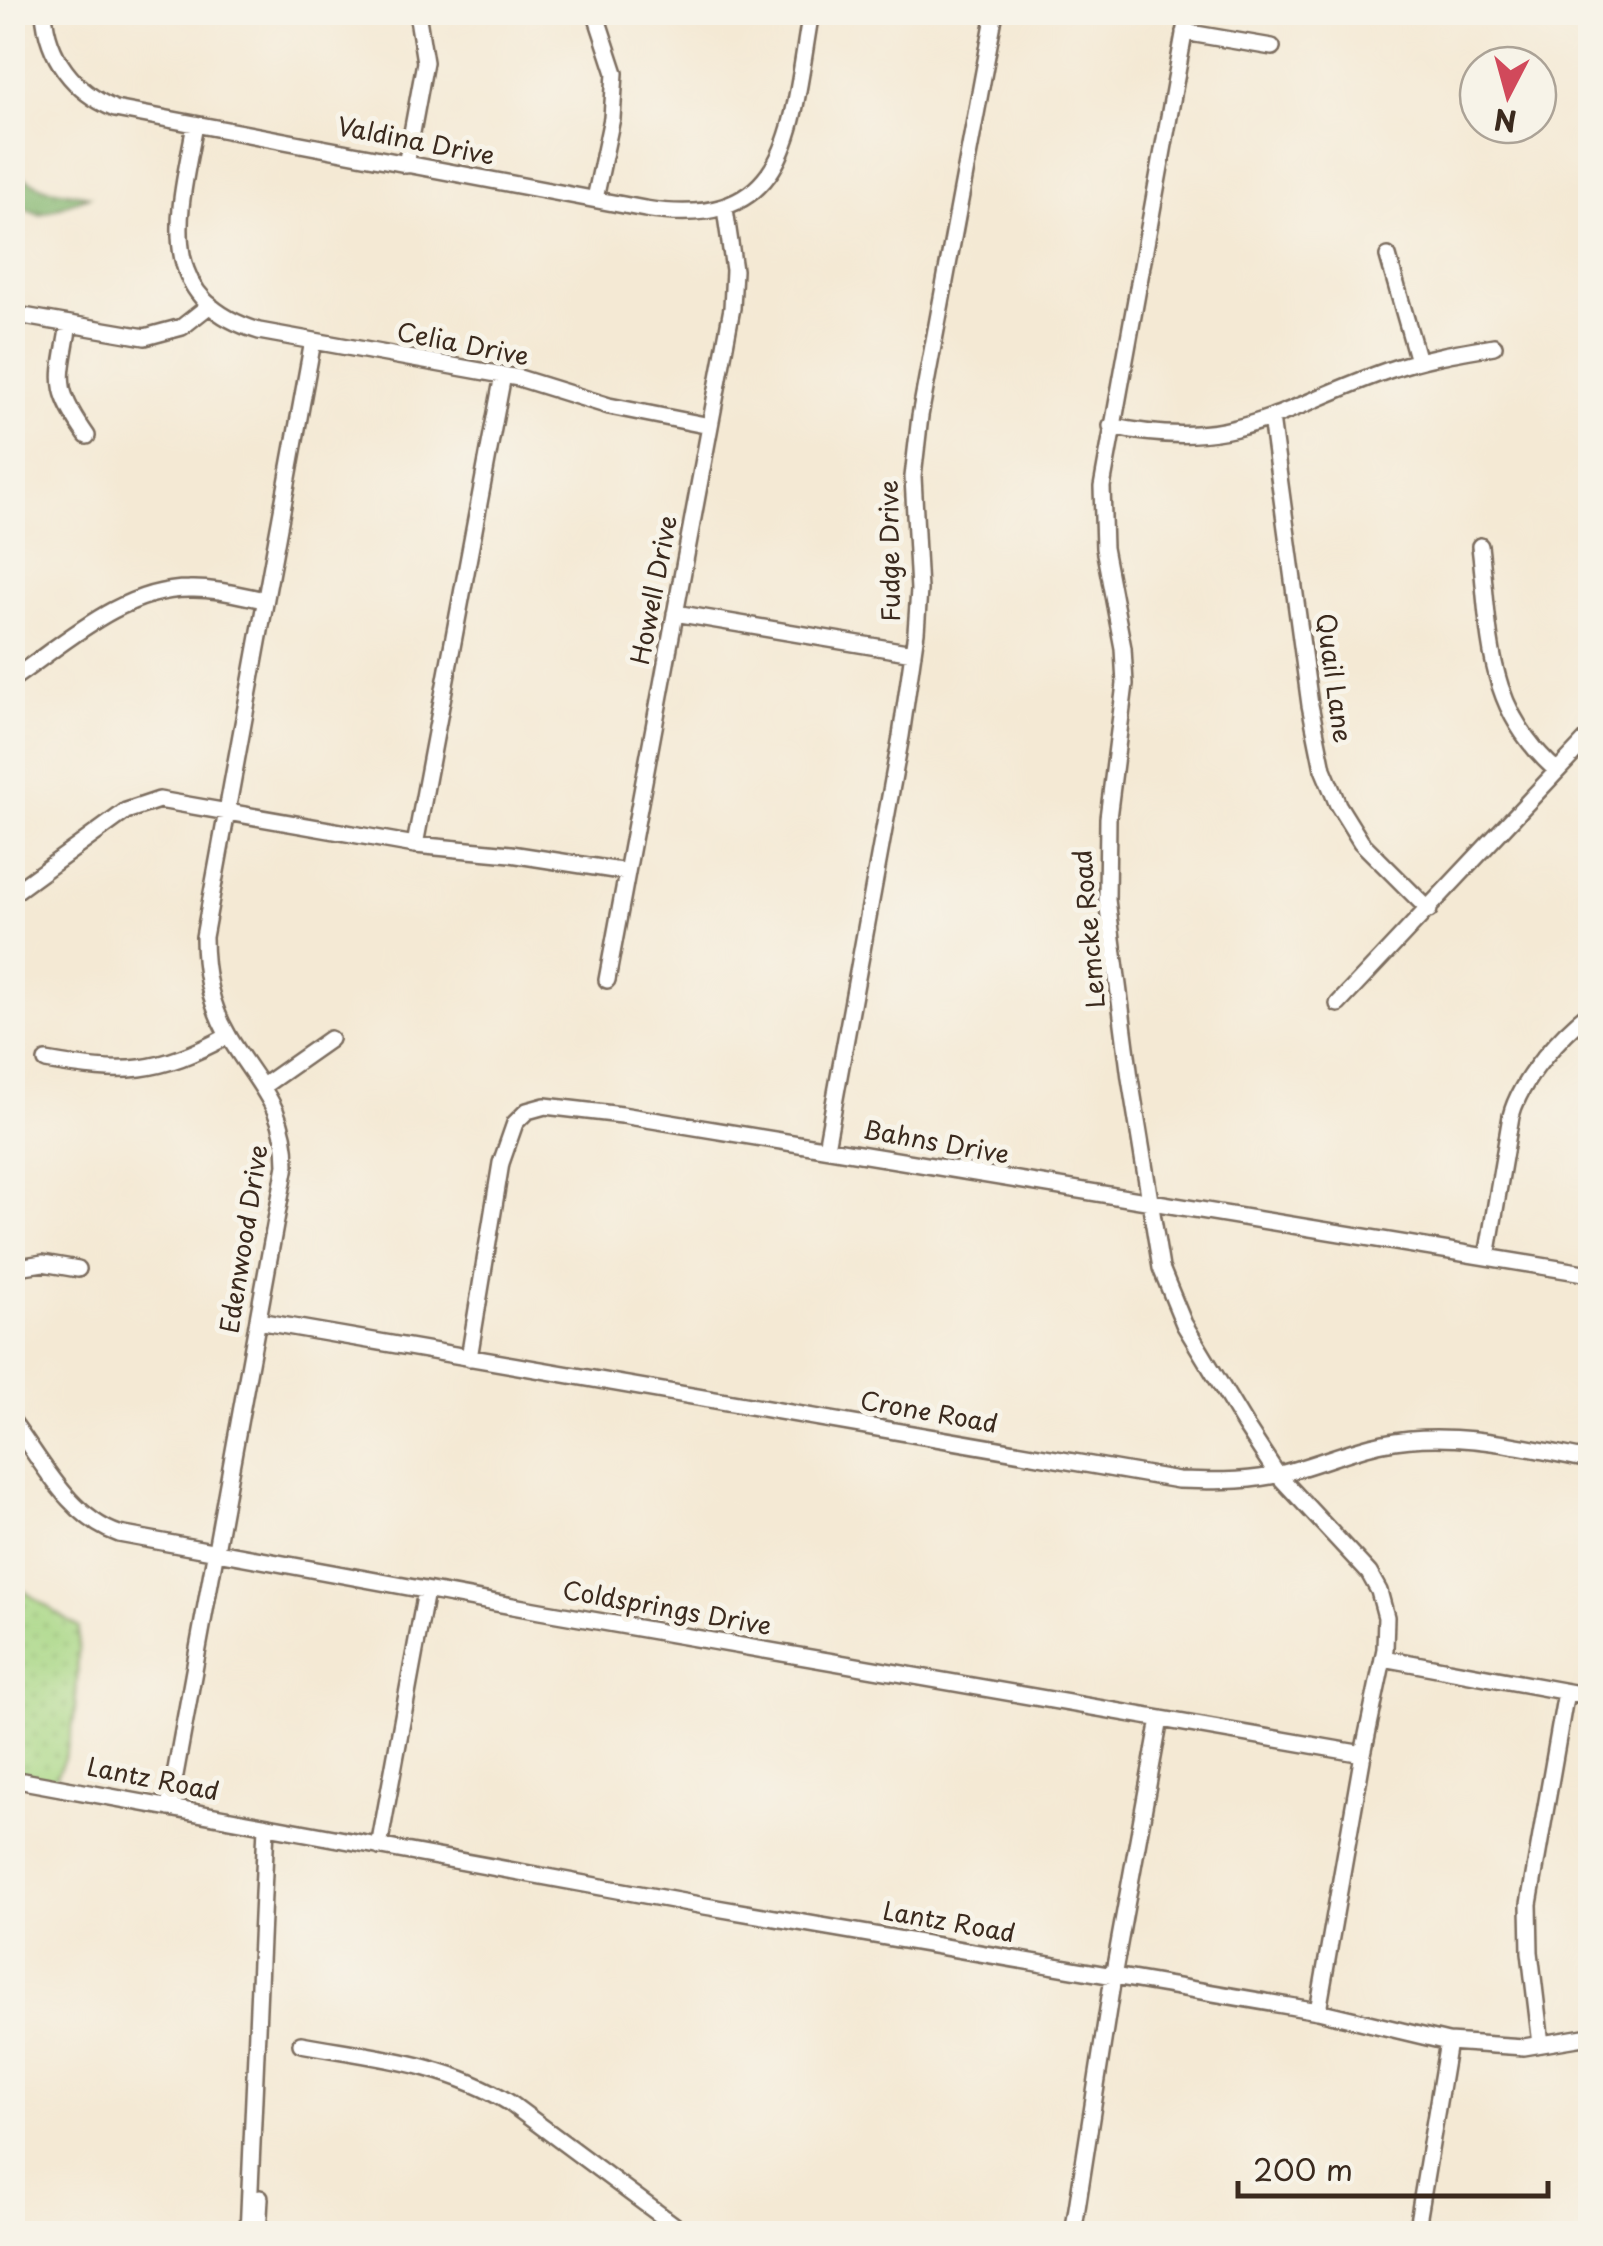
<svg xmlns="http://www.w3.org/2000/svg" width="1603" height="2246" viewBox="0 0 1603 2246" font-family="'Playpen Sans',sans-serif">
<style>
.forest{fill:url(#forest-crowns);stroke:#607148;stroke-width:2.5}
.park{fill:url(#park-dots);stroke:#728052;stroke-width:2.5}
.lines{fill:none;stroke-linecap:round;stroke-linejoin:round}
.minor-casing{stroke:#7c6d5e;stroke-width:20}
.minor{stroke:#fff;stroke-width:15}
.labels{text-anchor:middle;stroke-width:10;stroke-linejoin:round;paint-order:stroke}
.street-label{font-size:25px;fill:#3b2a1e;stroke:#f7f3e8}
</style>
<defs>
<pattern id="forest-crowns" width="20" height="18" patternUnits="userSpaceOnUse" patternTransform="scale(2.5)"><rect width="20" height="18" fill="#86b872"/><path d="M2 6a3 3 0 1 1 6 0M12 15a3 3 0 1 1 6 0" fill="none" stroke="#6f965d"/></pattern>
<pattern id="park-dots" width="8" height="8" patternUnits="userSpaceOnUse" patternTransform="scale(2.5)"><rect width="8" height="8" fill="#a8d785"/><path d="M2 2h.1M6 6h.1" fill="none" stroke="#92b972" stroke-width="1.8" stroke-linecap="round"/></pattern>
</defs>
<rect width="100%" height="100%" fill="#f7f3e8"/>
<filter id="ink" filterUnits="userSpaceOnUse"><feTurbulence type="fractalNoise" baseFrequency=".01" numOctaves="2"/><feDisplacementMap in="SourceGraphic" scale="20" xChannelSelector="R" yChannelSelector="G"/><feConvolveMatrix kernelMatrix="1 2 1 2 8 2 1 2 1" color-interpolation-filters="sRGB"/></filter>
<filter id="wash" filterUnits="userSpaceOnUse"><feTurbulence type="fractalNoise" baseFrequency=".0048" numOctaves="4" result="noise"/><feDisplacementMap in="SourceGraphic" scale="40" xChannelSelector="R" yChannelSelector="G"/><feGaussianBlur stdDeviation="2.25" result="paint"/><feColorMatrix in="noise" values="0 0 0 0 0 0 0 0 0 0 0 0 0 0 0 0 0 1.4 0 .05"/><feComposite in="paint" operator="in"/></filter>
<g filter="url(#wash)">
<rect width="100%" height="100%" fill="#f4e9d4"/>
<path class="forest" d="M13,173l32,15 44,8 -50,19 -26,-11z"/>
<path class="park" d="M12,1583l67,45c-3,53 2,109 -27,155l-39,-8z"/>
</g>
<g filter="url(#ink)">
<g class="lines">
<defs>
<path id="minor" d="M44,12c3,45 30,80 71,97l530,100c150,24 146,-86 166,-197
M1188,12l-86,475 2,61 19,100 2,36 -17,134 -1,82 23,178 31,190 23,56 61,101 32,49 92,99 10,18 7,26 -1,32 -22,105 -45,257
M1184,32l88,15
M195,125c-15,83 -44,174 64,206l260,47 90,28 101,20
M406,165l19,-103 -8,-50
M595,199l17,-81 3,-45 -20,-61
M1388,256l30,105
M12,314l133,23 37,-10 28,-22
M69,324c-9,57 -17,62 18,112
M1271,418l39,287 13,64 15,36 23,37 68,68
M1111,426c123,28 169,-18 278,-56 34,-12 69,-18 105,-24
M1480,546c11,90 4,161 77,225
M675,613l238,40
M12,679c53,-36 110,-90 177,-90 25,-1 51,6 76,11
M415,845l88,-470
M12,894l114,-83 33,-11 256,45 96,9 116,18
M607,980l125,-672 2,-38 -9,-61
M1338,1004l252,-268
M46,1061c79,14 111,13 182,-25
M263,1086l67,-47
M826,1148l75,-412 15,-104 3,-42 -6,-113 7,-61 75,-404
M1487,1257l24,-141c9,-36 50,-82 79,-104
M12,1268l31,-5 35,6
M258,1321l920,159c31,1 63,2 93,-4 38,-8 74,-25 112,-33 68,-14 140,4 207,17
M469,1358l32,-195 14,-40 12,-12 18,-5 77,9 968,159
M12,1421c30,40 57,96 107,113l421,77 823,143
M1383,1658l207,38
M12,1779l693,127 613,105 130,31 76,5 66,-11
M169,1808l117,-643c0,-59 -30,-82 -57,-128 -18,-30 -25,-65 -25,-100l109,-596
M379,1847l47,-256
M301,2044c71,13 146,19 209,59l176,131
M1541,2044l-11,-92 -1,-48 37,-212
M248,2234l18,-408
M258,2234l2,-36
M1073,2234l40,-257 47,-258
M1416,2234l32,-192"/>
</defs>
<use href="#minor" class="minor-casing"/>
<use href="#minor" class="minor"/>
</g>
</g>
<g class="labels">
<g class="street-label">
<text transform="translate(416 141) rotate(11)" y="9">Valdina Drive</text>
<text transform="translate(463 344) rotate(11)" y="9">Celia Drive</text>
<text transform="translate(890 551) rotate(-91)" y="9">Fudge Drive</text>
<text transform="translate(654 590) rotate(-79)" y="9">Howell Drive</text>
<text transform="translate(1334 678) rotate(82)" y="9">Quail Lane</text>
<text transform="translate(1089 929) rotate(-95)" y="9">Lemcke Road</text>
<text transform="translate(936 1142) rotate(10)" y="9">Bahns Drive</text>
<text transform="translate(244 1239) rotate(-81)" y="9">Edenwood Drive</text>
<text transform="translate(929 1412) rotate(10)" y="9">Crone Road</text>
<text transform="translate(667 1608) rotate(10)" y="9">Coldsprings Drive</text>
<text transform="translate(153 1779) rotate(11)" y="9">Lantz Road</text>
<text transform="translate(949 1922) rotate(10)" y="9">Lantz Road</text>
</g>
</g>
<rect width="1603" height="2246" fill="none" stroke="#f7f3e8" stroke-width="50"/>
<g transform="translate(1508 95) rotate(186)"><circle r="48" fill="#f7f3e8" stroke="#aca397" stroke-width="2.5"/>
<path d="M0-8L18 38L0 25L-18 38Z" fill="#d1495b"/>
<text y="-15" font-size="28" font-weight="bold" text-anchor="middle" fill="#3b2a1e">N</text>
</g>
<path d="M1238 2181v15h310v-15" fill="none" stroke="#3b2a1e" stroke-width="5"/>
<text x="1253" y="2181" font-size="30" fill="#3b2a1e" stroke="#f7f3e8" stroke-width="8" paint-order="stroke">200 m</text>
</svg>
